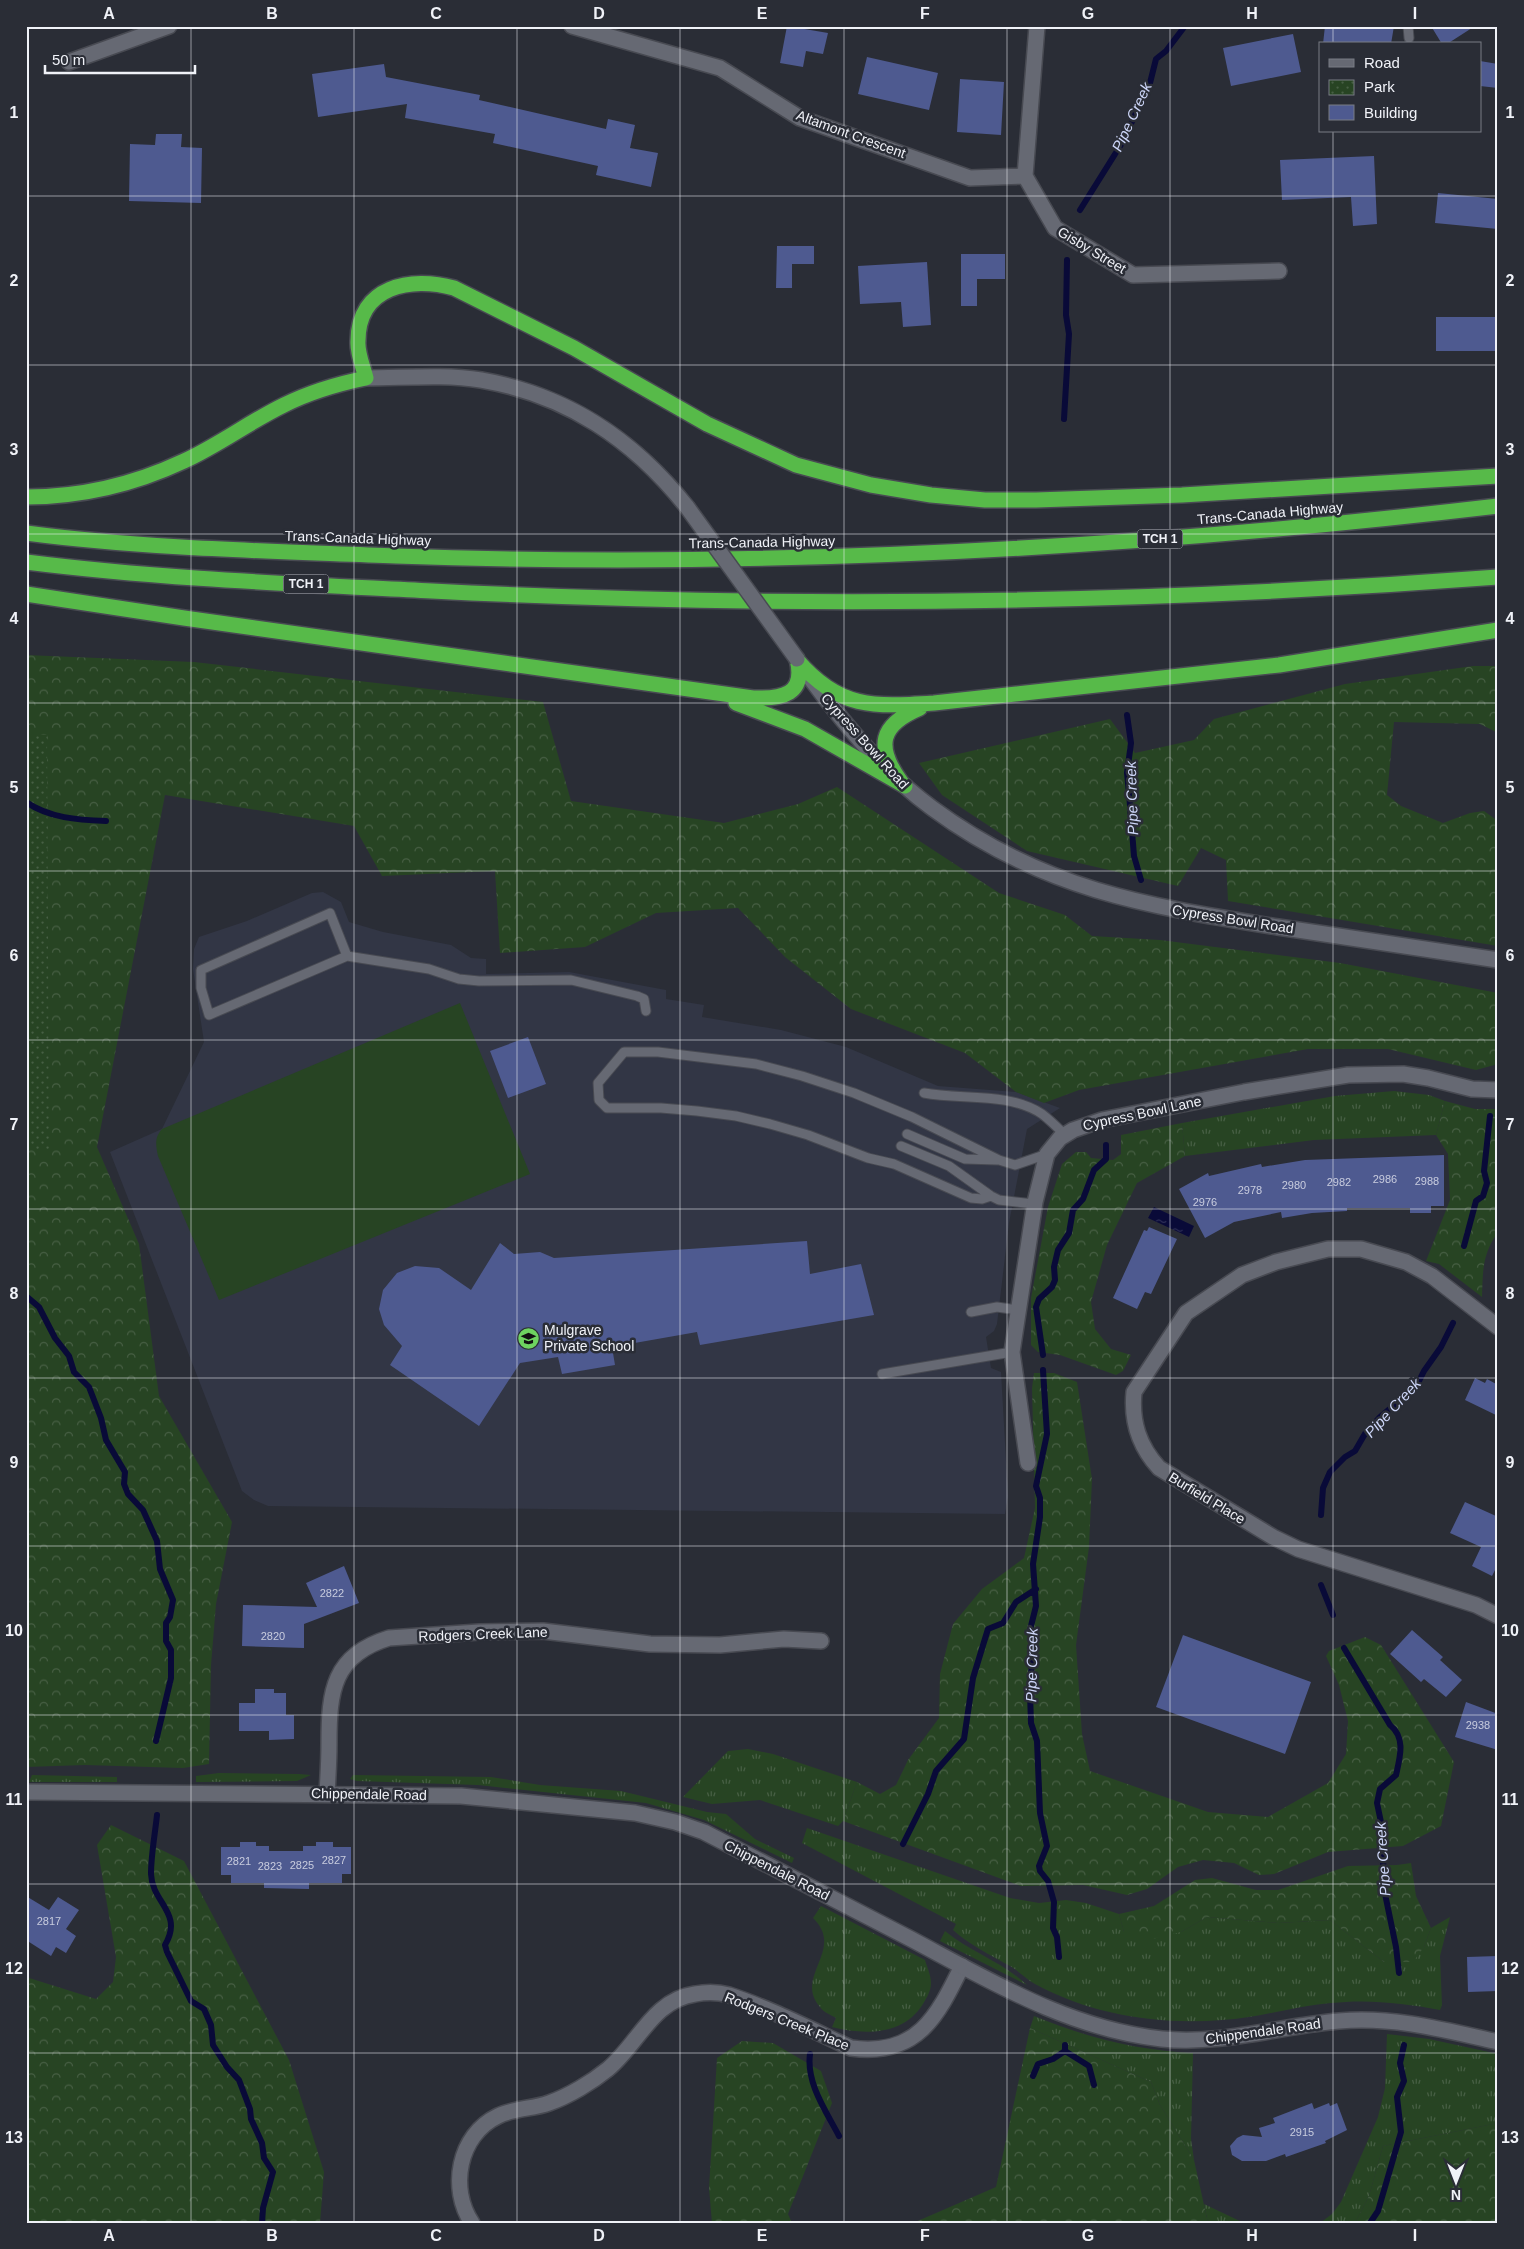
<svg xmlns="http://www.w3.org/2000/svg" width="1524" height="2249" viewBox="0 0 1524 2249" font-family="Helvetica,sans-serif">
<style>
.built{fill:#323645}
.grass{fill:url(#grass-tufts)}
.forest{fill:url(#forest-crowns)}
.park{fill:url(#park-dots)}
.pitch{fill:#274423}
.water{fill:url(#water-ripples)}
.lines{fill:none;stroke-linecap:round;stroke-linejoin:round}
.stream{stroke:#090a38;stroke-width:6}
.building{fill:#4e5a90}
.service-casing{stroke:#484a52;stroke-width:11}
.minor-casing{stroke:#484a52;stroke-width:18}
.tertiary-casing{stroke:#484a52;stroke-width:18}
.motorway-casing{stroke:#484a52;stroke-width:18}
.service{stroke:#666973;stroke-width:9}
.minor{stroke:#666973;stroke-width:15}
.tertiary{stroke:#666973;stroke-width:15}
.motorway{stroke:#57ba49;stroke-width:15}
.tertiary-bridge-casing{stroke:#484a52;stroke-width:18;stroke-linecap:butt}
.tertiary-bridge{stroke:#666973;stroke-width:15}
.grid{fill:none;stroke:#f0f2f8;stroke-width:1;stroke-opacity:0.55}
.labels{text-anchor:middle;stroke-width:5;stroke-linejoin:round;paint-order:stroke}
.number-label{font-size:11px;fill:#c8ccde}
.shield{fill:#2a2d36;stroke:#b5b7be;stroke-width:1}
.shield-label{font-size:12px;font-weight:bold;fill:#f0f2f8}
.street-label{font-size:14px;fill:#f0f2f8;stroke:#2a2d36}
.poi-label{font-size:14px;fill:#f0f2f8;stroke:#2a2d36;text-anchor:start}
.water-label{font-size:15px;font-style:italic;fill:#cdd6f8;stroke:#2a2d36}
.neatline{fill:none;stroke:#f0f2f8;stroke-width:2}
.grid-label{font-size:16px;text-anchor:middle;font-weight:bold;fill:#f0f2f8}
</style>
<defs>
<pattern id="grass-tufts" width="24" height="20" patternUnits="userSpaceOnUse" patternTransform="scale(1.25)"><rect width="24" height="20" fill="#274423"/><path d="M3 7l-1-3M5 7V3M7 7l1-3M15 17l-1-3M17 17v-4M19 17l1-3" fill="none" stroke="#475f44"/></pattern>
<pattern id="forest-crowns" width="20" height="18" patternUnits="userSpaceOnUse" patternTransform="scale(1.25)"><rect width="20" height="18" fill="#274423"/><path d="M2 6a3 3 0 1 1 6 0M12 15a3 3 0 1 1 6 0" fill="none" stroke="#475f44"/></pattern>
<pattern id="park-dots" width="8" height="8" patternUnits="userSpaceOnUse" patternTransform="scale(1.25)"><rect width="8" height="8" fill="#274423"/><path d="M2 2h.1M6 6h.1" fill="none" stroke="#475f44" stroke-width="1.8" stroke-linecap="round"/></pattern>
<pattern id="water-ripples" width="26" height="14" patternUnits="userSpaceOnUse" patternTransform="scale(1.25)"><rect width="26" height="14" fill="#090a38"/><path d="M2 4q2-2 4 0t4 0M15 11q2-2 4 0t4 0" fill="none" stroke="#2d2e56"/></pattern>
</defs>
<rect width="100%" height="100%" fill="#2a2d36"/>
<path class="built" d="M323,892l18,10 8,20 34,10 68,13 20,13 15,1v15l83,-2 97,18v9l38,6 -2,12 79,13 65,17 92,39 78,6 44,16 -33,21 -18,94 -12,101 -3,7 -8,6 5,31 10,4 7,124 -3,18 -737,-8 -14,-6 -12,-9 -132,-339 52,-23 42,-87 -11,-73 1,-20 5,-12 48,-16 65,-28z"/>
<path class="grass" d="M1394,1091l35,4 16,6 -9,34 -122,5 -129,16 -3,-33 153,-27z
M748,1749l25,5 84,28 -14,39 -5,5 -78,-26 -48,4 -29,-7 45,-46z
M219,1773l80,1 12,1 -14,6 -101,1v-6z
M32,1775l85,2v5h-88z
M353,1775l138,2 49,8 81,6 86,21 19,2 29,25 39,19 -2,5 -88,-43 -58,-17 -168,-18 -121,-4 -7,-2z
M807,1828l203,70 29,5 27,-3 20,3 33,11 5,18h57l26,-15 71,6 52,-3 54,42 40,-15 7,-19 19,-11 -10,39 2,49 -2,5c-36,-7 -72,-11 -109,-7 -37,3 -72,15 -109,17 -64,5 -130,-5 -187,-36 -9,-5 -16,-13 -25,-18 -20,-11 -40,-21 -57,-36l3,-6 -154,-81z
M821,1906l104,54c2,7 6,15 6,23 0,8 -4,14 -8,21 -20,32 -59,31 -91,23l4,-9c-5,-3 -13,-6 -16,-11 -27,-31 26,-57 -7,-89z
M945,1931c25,21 58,31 82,54l-87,-44z
M1034,2016c54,22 101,34 159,37l-2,86 3,21 -34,-55 -9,-23 -121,-54z
M1387,2034l42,5 69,15v69l-115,23 -14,50 -14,27h-35l12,-9 9,-12 37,-85 7,-29z
M1204,2204l40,19h-36z"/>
<path class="forest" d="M26,655l168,7 349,40 28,99 153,22 74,-19 39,-17 162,106 66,22 27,21 68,4 180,23 158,30v71l-22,6 -88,-21h-80l-229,41 -35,13 -28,-11 -51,-39 -114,-44 -66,-52 -47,-49 -82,5 -71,34 -85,6 -5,-82 -113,5 -28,-50 -189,-31 -68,352 42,97 20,152 73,126 -16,82 -5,61 -2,99 -26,4 -98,-3 -59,2z
M1473,666h25v67l-18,-9 -86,-2 -7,73 14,11 42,17 27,-10 14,-2 14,10v125l-270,-45 -2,-41 -25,-12 -23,38 -151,-35 -85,-56 -23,-32 191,-44 25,34 59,-13 20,-21 131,-35z
M1445,1101l30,8h23v123c-16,23 -15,38 -16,65l-43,-33 -13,-3 24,-61 -2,-46 -12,-19z
M1182,1123l3,33 -48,27 -30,62 -16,57 4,27 16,20 20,6 -8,16 -7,4 -56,-20 -22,-3 -7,-7v-47l17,-91 14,-43 14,-12h10l5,6 22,2 8,-6v-19z
M1034,1373h20l23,9 15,97 -3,68 -13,98 6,89 8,37 118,41 60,5 60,-34 18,-29 2,-33 -9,-36 -13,-29 3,-5 36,-14 16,8 73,117 -13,64 -38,20 -75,6 -54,22 -15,1 -25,-12 -31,-3 -25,7 -31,22 -20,6 -44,-10 -62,1 -178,-65 14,-39 23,12 16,-9 12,-25 31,-42 1,-44 13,-50 29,-35 42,-31 11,-50 -3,-120z
M111,1825l73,36 105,199 35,112 -4,51h-294v-246l70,22 17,-17 3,-25 -19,-112z
M1411,1863l5,33 15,32 -7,19 -11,15h-29l-54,-42 -52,3 -71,-6 -26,15 -41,10 -16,-10 -5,-18 35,-8 41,-26 17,-2 44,12h22l70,-24 49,-1z
M1030,2028l121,54 9,23 34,55 14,63h-295l83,-36z
M742,2041l31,2 48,28 11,32 -44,111 4,9h-80l-3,-35 8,-130z
M1498,2123v100h-143l14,-27 14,-50z"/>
<path class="park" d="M26,735h21l2,415h-23z"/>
<path class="pitch" d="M460,1003l70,171 -311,126 -61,-144c-2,-10 -4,-18 4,-27z"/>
<path class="water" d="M1154,1207l40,19 -5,11 -41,-19z"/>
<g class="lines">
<path class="stream" d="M1080,210l42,-67 28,-60 6,-24 10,-8 19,-25
M1064,419l5,-85 -3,-19 1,-55
M1127,715l4,28 -4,30 2,20 5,63 7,24
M26,802c23,16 52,18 80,19
M1464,1246l12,-45 7,-5 4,-13 -3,-12 6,-55
M26,1296l13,11 16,31 14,18 5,16 15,15 12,31 5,22 19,32 -1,12 4,10 15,16 14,31 3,28 13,31 -3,17 -4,6v18l5,9v28l-15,63
M1043,1355l-7,-48 3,-8 13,-12 3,-7 -1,-13 4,-17 11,-17 4,-23 10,-11 11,-29 12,-11v-14
M1043,1370l4,64 -11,52 4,12v19l-7,47 3,42 -6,24 3,13 -3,50 1,30 6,18 3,72 7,33 -8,20 1,5 8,10 6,21 -1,26 4,9 2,20
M1321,1515l2,-27 7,-16 15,-15 10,-6 11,-19 14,-15 36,-30 8,-16 17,-24 12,-24
M1321,1585l12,30
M1344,1648l46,77c16,13 10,32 6,50l-16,14 -3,14 5,24 2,62 12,58 3,26
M157,1815c-2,19 -6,40 -6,59 1,29 33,39 14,71l2,7 24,49 13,8 7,16 2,20 14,22 12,13 11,29 1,10 11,24 2,15 9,14 -10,36 -1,15
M903,1844l25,-50 8,-23 28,-32 9,-61 15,-49 15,-6 13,-21 20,-13
M1065,2051l24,15 5,19
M810,2054c-4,29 16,57 29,82
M1033,2076l5,-12 15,-5 12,-8v-6
M1370,2223l8,-12 23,-79 -4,-35 7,-16 -4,-18 4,-18"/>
</g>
<path class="building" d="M787,26l41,7 -5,21 -17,-3 -3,16 -23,-4z
M1325,26h69l-3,18h-68z
M1431,26h44l-28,18h-5z
M1293,34l8,38 -70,14 -8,-38z
M867,57l71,16 -9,37 -71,-16z
M1480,61l18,3v24l-18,-2z
M384,64l2,13 94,18 -1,5 127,29 2,-10 27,6 -5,23 28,5 -7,34 -55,-12 2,-9 -105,-23 2,-9 -90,-16 2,-14 -89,13 -6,-43z
M960,79l44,3 -3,53 -44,-3z
M156,134h26l-1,13 21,1 -1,55 -72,-2 1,-57 25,1z
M1374,156l3,68 -24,2 -2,-29 -69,3 -2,-40z
M1438,193l60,6v30l-63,-6z
M777,246h37v18h-22v24h-16z
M961,254h44v25h-28v27h-16z
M927,262l4,63 -28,2 -2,-25 -41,2 -2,-38z
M1436,317h62v34h-62z
M528,1037l18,47 -38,14 -18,-47z
M1444,1155v51h-13v7h-21v-5h-63v3l-35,2 -30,5 -1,-6 -47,10 -29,16 -26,-49 29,-16 1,3 52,-12 1,3 43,-7z
M1149,1227l28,12 -26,55 -6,-2 -8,17 -24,-11 31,-68 3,1z
M807,1241l3,33 51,-10 13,51 -174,30 -3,-13 -85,15 3,18 -53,9 -4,-17 -38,6 -41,63 -89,-61 12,-19 -18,-21 -5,-16 4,-19 14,-17 18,-7 24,2 32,22 29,-47 14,11 26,-2 14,6z
M1475,1378l10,5 2,-4 11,6v31l-33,-16z
M1465,1502l31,14 2,-4v52l-6,12 -20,-10 9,-19 -31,-14z
M344,1566l15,37 -55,21v24l-62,-2 1,-41 74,2 -11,-24z
M1412,1630l31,27 -3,3 22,20 -16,17 -22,-18 -3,3 -31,-28z
M1183,1635l128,47 -26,72 -129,-47z
M255,1689h19v4h12v22h8v24l-25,1v-9h-30v-28h16z
M1466,1702l32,12v36l-43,-13z
M240,1842h16v4h13v5h34v-5h13v-4h17v5h18v27h-9v9h-33v6l-45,-1v-5h-33v-8h-10v-28h19z
M26,1896l23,14 9,-13 21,13 -13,19 10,7 -10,17 -10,-6 -5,9 -25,-16z
M1498,1956v35l-30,1 -1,-35z
M1312,2103l2,6 15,-6 1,3 7,-3 10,27 -22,11 1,2 -40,14 -1,-3 -19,7h-24l-10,-6 -2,-9 7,-8 6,-3 19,2 -3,-9 16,-5 -2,-5z"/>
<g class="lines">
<defs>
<path id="service" d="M1408,26l1,12
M347,956l-17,-43 -129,57v18l8,27 138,-59 82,13 30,10 20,2 92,-1 66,16 7,3 2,12
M924,1093c38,7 85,-1 118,21 8,6 16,14 23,21
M907,1134l58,25 32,1
M901,1146l48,20 42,30 8,4 35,4
M991,1196l-9,3 -11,-1 -77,-34 -26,-6 -60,-23 -38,-11 -34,-8 -39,-5 -36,-3h-54l-8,-8 -1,-17 26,-31h34l98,12 46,12 52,17 58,24 87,43 16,5 32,-11
M971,1312l26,-5 21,3
M882,1374l130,-22"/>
<path id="minor" d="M572,26l148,42 80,50 170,60 55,-2
M1037,26l-12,150 30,52 78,47 146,-4
M69,62l100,-36
M1498,1327l-66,-51 -26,-14 -45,-13h-33l-52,13 -34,13 -56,38 -52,79c-3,30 5,54 25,76l114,69 25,12 178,56 22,11
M1028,1463l-16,-111 23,-150 12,-48 13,-16 13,-8 29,-10 142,-28 104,-17 55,-1 25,4 44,11 26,1
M327,1793c1,-16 2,-33 2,-50 0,-52 4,-88 60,-105l90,-6 64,-1 107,13 70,1 64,-6 37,2
M472,2223c-23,-34 -14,-88 26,-107 16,-8 35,-7 51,-13 20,-7 43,-21 59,-34 30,-25 45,-69 87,-75 11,-2 23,-2 34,1 40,13 83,35 122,53 66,9 86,-31 111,-82"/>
<path id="tertiary" d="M366,378c38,0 77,-4 115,2 86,15 152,59 206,127
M808,675c35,48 76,98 124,133 111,82 215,98 346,119 73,11 147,22 220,33
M26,1792l435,4 174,17 40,9 29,10c69,36 138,71 207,107 81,43 159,90 251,100 61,6 117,-13 177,-18 54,-5 106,9 159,21"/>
<path id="motorway" d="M26,497c54,0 109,-13 158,-36 35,-16 65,-39 100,-56 26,-13 53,-21 82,-27 -3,-12 -9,-25 -8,-37 0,-55 53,-65 96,-53l120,60 133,76 89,41 75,20 60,10 54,5h51l146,-5 316,-19
M26,533c122,16 247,18 370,23 368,13 736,-7 1102,-50
M26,562c135,17 271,22 406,29 355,18 711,13 1066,-14
M26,594l158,24 569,80c29,1 53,-3 44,-39
M797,660c42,49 76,47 137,43l345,-38 219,-35
M736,703l69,26 100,57
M901,782c-26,-36 -21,-57 19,-74"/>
</defs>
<use href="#service" class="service-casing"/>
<use href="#minor" class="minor-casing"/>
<use href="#tertiary" class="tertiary-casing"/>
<use href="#motorway" class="motorway-casing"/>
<use href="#service" class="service"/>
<use href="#minor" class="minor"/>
<use href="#tertiary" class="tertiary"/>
<use href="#motorway" class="motorway"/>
<defs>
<path id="tertiary-bridge" d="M687,507l110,152"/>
</defs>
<use href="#tertiary-bridge" class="tertiary-bridge-casing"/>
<use href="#tertiary-bridge" class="tertiary-bridge"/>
</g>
<path class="grid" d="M191,26v2197M354,26v2197M517,26v2197M680,26v2197M844,26v2197M1007,26v2197M1170,26v2197M1333,26v18M1333,131v2092M26,196h1472M26,365h1472M26,534h1472M26,703h1472M26,871h1472M26,1040h1472M26,1209h1472M26,1378h1472M26,1546h1472M26,1715h1472M26,1884h1472M26,2053h1472"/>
<defs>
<symbol id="school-disc" viewBox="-11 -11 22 22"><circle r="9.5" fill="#6ed360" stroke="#2a2d36"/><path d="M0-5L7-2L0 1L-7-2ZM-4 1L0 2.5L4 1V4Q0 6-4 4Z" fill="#111"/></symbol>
</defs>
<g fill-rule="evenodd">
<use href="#school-disc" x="516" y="1326" width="25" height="25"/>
</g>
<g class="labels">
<g class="number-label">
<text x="1385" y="1183">2986</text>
<text x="1427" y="1185">2988</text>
<text x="1339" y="1186">2982</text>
<text x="1294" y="1189">2980</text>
<text x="1250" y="1194">2978</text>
<text x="1205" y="1206">2976</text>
<text x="332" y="1597">2822</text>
<text x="273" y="1640">2820</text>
<text x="1478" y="1729">2938</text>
<text x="334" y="1864">2827</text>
<text x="239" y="1865">2821</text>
<text x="302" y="1869">2825</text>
<text x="270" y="1870">2823</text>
<text x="49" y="1925">2817</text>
<text x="1302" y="2136">2915</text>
</g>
<g class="shield">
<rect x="1137.5" y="529.5" width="45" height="19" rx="4"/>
<rect x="283.5" y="574.5" width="45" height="19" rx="4"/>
</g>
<g class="shield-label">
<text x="1160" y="543">TCH 1</text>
<text x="306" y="588">TCH 1</text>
</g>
<g class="street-label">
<text transform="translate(851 134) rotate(20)" y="5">Altamont Crescent</text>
<text transform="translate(1092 250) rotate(31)" y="5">Gisby Street</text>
<text transform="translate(1270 513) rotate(-5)" y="5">Trans-Canada Highway</text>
<text transform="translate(358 538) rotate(2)" y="5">Trans-Canada Highway</text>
<text transform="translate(762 542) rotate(-1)" y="5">Trans-Canada Highway</text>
<text transform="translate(865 741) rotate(48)" y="5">Cypress Bowl Road</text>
<text transform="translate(1233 919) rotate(9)" y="5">Cypress Bowl Road</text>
<text transform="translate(1142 1113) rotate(-12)" y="5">Cypress Bowl Lane</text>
<text transform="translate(1207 1498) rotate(31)" y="5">Burfield Place</text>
<text transform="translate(483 1634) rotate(-2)" y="5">Rodgers Creek Lane</text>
<text transform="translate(369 1794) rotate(1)" y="5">Chippendale Road</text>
<text transform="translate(777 1870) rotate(27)" y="5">Chippendale Road</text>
<text transform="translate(787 2021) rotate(22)" y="5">Rodgers Creek Place</text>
<text transform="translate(1263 2031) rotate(-8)" y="5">Chippendale Road</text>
</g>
<g class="poi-label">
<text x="544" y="1335">Mulgrave<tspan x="544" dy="16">Private School</tspan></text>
</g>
<g class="water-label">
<text transform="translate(1132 117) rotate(-65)" y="5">Pipe Creek</text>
<text transform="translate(1132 798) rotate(-92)" y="5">Pipe Creek</text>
<text transform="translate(1393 1408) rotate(-47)" y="5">Pipe Creek</text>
<text transform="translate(1032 1665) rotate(-89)" y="5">Pipe Creek</text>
<text transform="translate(1383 1859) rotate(-94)" y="5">Pipe Creek</text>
</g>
</g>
<rect width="1524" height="2249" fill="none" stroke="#2a2d36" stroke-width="55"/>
<rect x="1319" y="42" width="162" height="90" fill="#2a2d36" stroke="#797c84"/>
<rect x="1329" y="59" width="25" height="8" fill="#666973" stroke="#797c84"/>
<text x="1364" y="68" font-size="15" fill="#f0f2f8">Road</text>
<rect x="1329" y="80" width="25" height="15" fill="url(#park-dots)" stroke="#797c84"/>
<text x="1364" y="92" font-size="15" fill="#f0f2f8">Park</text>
<rect x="1329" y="105" width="25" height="15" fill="#4e5a90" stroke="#797c84"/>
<text x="1364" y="118" font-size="15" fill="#f0f2f8">Building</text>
<g transform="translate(1456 2182) rotate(180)" stroke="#2a2d36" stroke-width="4" paint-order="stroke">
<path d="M0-4L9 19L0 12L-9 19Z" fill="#f0f2f8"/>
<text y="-8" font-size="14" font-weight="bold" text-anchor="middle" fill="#f0f2f8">N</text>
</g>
<path d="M45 65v8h150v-8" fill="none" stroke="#f0f2f8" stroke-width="2.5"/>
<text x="52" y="65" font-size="15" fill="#f0f2f8" stroke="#2a2d36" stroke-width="4" paint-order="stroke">50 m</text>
<rect x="28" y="28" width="1468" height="2194" class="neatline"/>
<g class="grid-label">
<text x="109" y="19">A</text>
<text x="272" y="19">B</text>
<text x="436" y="19">C</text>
<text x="599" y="19">D</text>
<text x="762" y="19">E</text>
<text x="925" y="19">F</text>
<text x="1088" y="19">G</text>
<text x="1252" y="19">H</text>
<text x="1415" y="19">I</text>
<text x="14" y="118">1</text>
<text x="1510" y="118">1</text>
<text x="14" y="286">2</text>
<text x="1510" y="286">2</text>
<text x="14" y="455">3</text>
<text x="1510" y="455">3</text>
<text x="14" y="624">4</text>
<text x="1510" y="624">4</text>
<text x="14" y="793">5</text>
<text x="1510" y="793">5</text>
<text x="14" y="961">6</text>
<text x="1510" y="961">6</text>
<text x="14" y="1130">7</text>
<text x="1510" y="1130">7</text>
<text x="14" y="1299">8</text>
<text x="1510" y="1299">8</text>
<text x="14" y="1468">9</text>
<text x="1510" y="1468">9</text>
<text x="14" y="1636">10</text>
<text x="1510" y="1636">10</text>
<text x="14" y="1805">11</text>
<text x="1510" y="1805">11</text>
<text x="14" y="1974">12</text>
<text x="1510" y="1974">12</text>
<text x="14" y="2143">13</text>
<text x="1510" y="2143">13</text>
<text x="109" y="2241">A</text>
<text x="272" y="2241">B</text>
<text x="436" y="2241">C</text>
<text x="599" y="2241">D</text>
<text x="762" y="2241">E</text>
<text x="925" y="2241">F</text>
<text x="1088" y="2241">G</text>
<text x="1252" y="2241">H</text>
<text x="1415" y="2241">I</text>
</g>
</svg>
